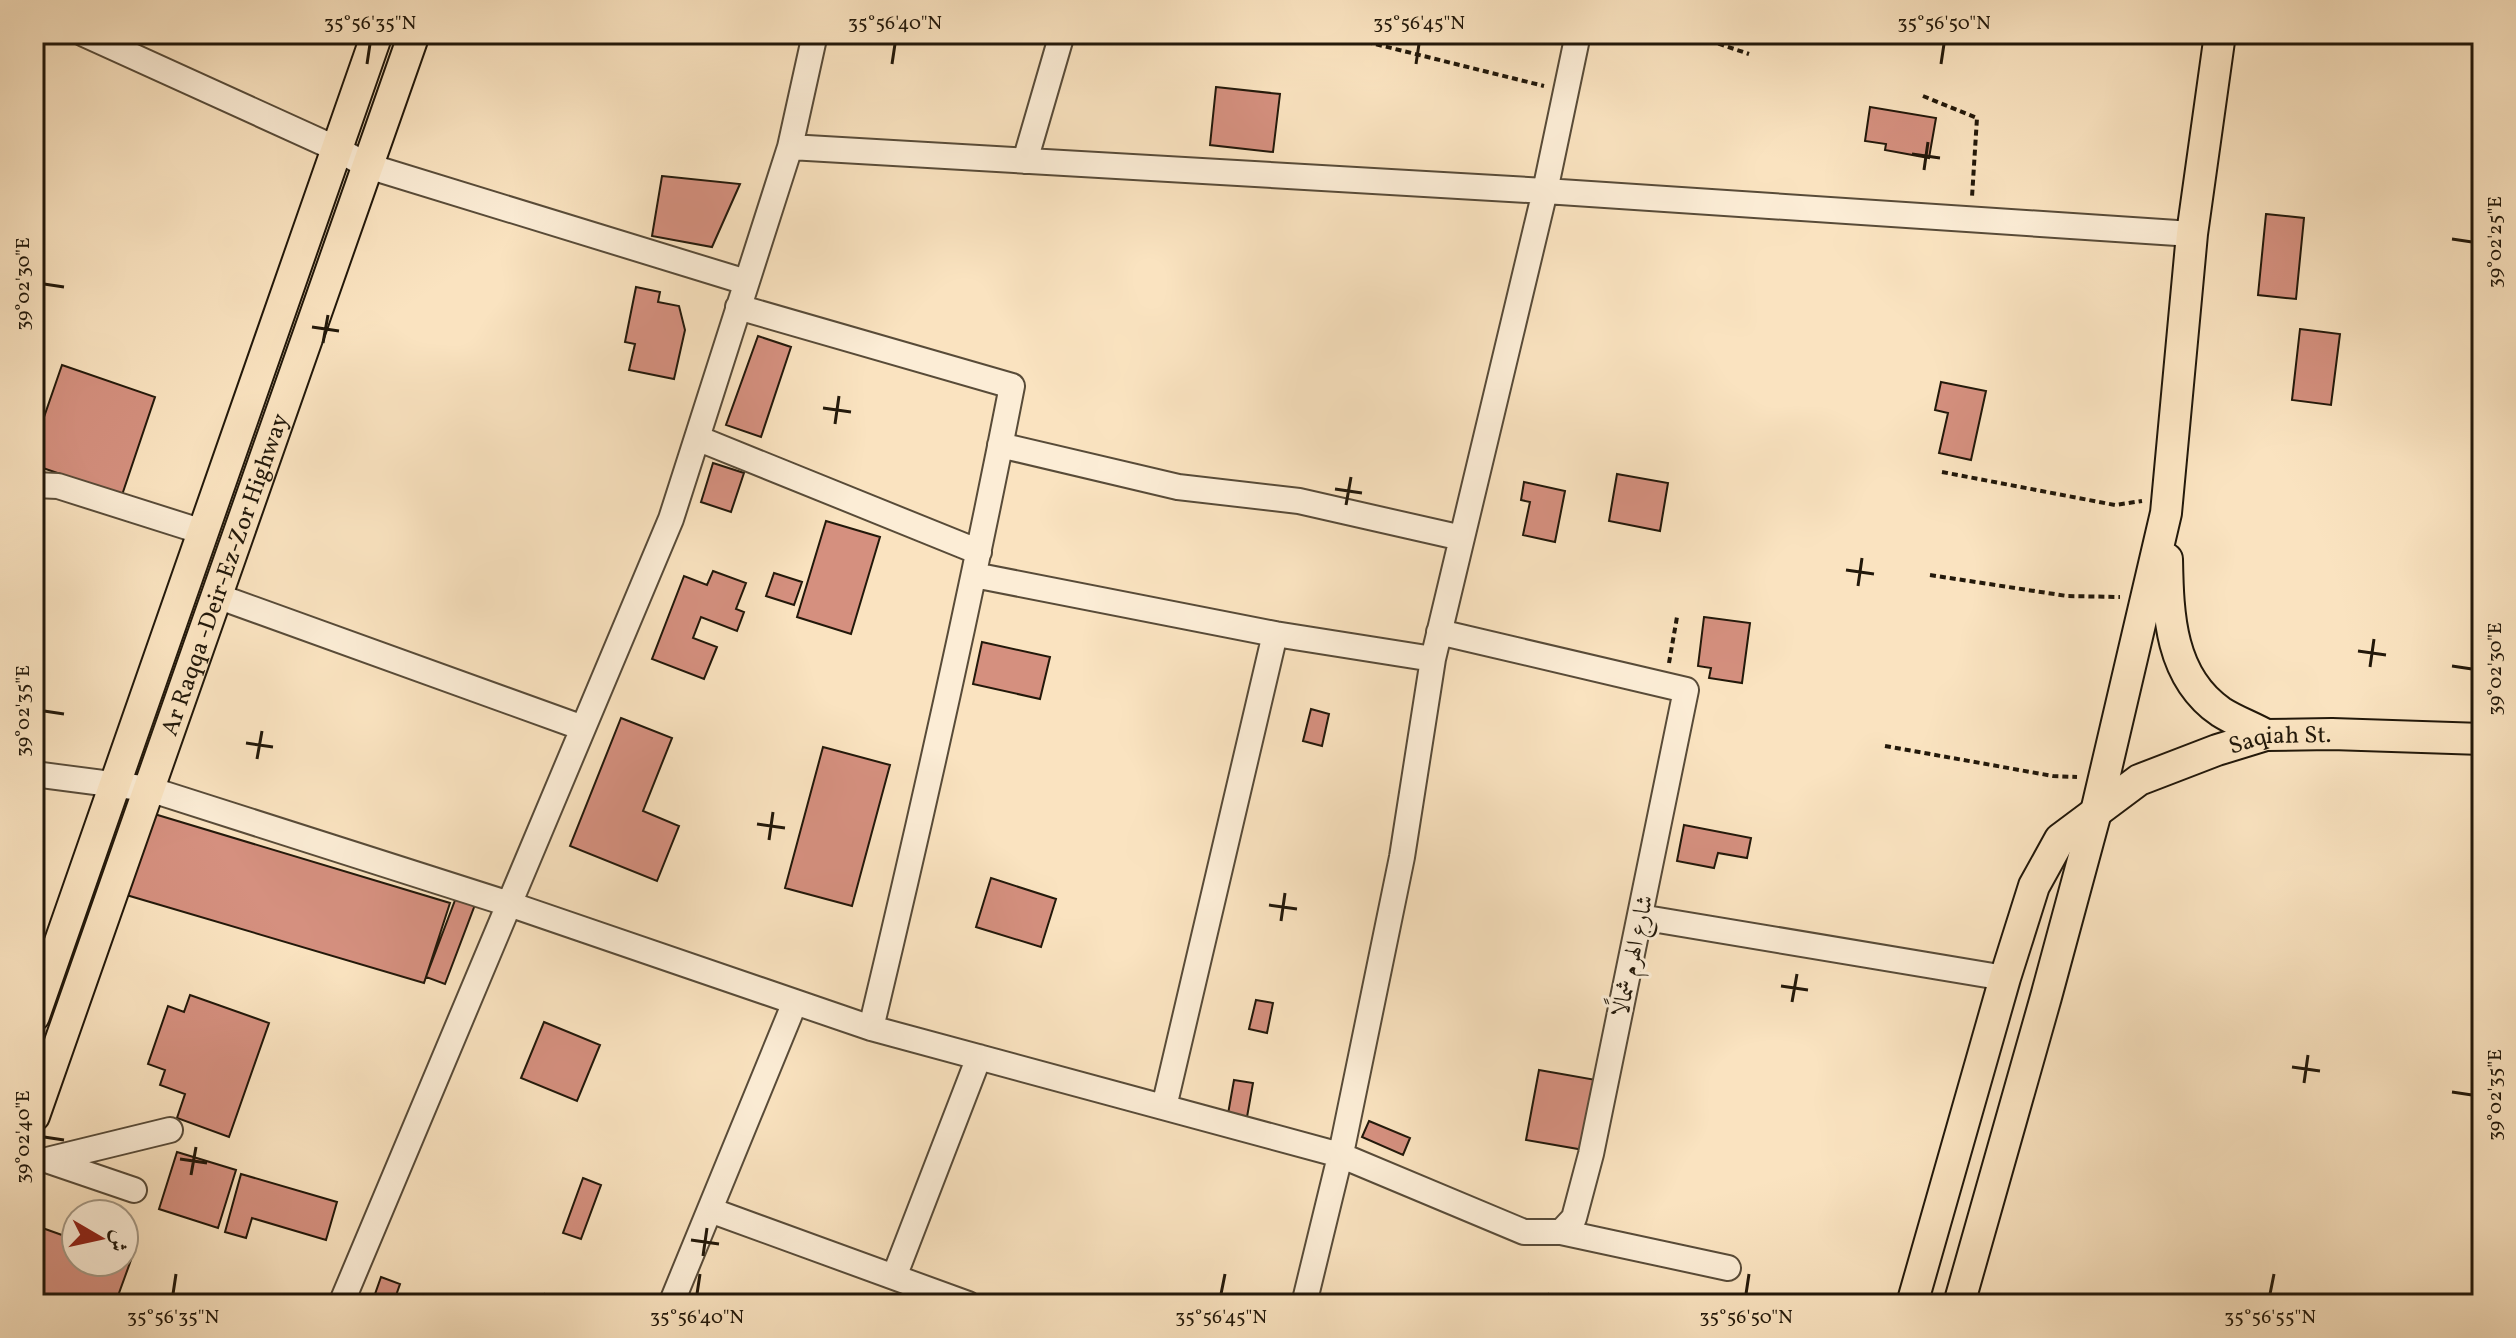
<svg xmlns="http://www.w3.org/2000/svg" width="2516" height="1338" viewBox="0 0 2516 1338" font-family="Vollkorn,Amiri,serif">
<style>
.building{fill:#d5907f;stroke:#22180a;stroke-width:2}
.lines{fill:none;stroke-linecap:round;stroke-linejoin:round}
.minor-casing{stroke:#584b38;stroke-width:28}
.major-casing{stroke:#22180a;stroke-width:34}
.path{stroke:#22180a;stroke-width:4;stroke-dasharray:6 4;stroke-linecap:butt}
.minor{stroke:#fcedd6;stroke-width:24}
.major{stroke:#fae3c0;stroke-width:30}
.ticks{fill:none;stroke:#22180a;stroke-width:3}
.labels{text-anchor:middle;stroke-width:6;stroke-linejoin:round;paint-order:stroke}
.street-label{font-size:24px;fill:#22180a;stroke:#fcedd6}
.neatline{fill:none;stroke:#22180a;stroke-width:3}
.ticks-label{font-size:20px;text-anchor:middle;fill:#22180a}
</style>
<rect width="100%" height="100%" fill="#fae3c0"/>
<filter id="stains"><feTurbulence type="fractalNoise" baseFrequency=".0025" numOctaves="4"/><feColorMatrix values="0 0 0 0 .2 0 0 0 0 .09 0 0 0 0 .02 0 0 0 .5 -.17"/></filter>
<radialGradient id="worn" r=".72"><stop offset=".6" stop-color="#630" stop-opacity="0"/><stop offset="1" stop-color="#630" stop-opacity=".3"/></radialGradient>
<path class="building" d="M1216,87l64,7 -7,58 -63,-7z
M1870,107l66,11 -7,40 -44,-8 1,-6 -21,-3z
M662,176l78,8 -28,63 -60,-11z
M2266,214l38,4 -8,81 -38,-4z
M636,287l24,5 -2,10 21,4 6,24 -11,49 -45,-9 6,-26 -10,-2z
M2300,329l40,5 -9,71 -39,-5z
M758,336l33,11 -30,90 -35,-12z
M62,365l93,32 -33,98 -88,-30v-19z
M1941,382l45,9 -15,69 -32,-7 9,-40 -13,-3z
M713,463l31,10 -13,39 -30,-10z
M1617,474l51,9 -8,48 -51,-10z
M1524,482l41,9 -10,51 -32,-7 7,-33 -9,-2z
M826,521l54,16 -29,97 -54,-17z
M713,571l33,12 -10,26 8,3 -7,19 -36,-14 -8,21 24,9 -13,32 -52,-20 32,-83 23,9z
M774,573l28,9 -8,23 -28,-9z
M1704,617l46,6 -8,60 -33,-5 2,-10 -13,-2z
M982,642l68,15 -10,42 -67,-15z
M1311,709l18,5 -7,32 -19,-5z
M621,718l51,20 -29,73 36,15 -22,55 -87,-35z
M823,747l67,18 -38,141 -67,-18z
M151,813l299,90 -26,80 -301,-89z
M1684,825l67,13 -4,20 -29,-5 -4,15 -37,-7z
M991,878l65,21 -15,48 -65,-20z
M457,895l19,7 -31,82 -19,-7z
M190,995l79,28 -40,114 -52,-19 8,-24 -25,-9 5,-15 -17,-6 20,-58 16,6z
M1256,1000l17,3 -6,30 -18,-4z
M544,1022l56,23 -23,56 -56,-23z
M1539,1070l57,10 -12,70 -58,-10z
M1234,1080l19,3 -6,34 -19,-3z
M1369,1121l41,17 -7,17 -41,-18z
M177,1152l59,18 -18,58 -59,-19z
M241,1174l96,28 -11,38 -74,-22 -6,20 -21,-6z
M583,1178l18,7 -20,54 -18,-6z
M34,1225l42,15v22h48v-4l7,2 -16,44 -81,-1z
M381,1277l19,7 -7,20 -19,-7z
M545,1294l25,10h-29z
M1549,1294l21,4 -1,6h-22z"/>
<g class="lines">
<defs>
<path id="minor" d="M84,34l253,115 31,17 378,116
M790,147l755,44 647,43
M1025,161l37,-127
M738,307l274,79c-42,215 -90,429 -141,642
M697,438l282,114
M1000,445l178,42 121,14 163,37
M34,485l24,1 145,46
M974,575l301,59 158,25
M217,596l366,132
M1439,632l247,58 -95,464 -17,64 -13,14
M34,774l115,15 360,115 362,124 469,127 184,77h37l167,36
M1640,917l365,61
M1164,1107l111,-473
M46,1160l88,30
M47,1160l123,-30
M710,1210l258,94
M894,1277l85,-220
M341,1304l330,-785 119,-372 25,-113
M671,1304l124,-302
M1304,1304l39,-160 59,-287 31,-198 112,-468 33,-157"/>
<g id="major">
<path d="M2167,559c1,56 3,118 54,153 14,9 31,15 45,23"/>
<path d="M34,1016l343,-982"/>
<path id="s1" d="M34,1116l380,-1082"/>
<path id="s2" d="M1912,1304l93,-326 29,-92 26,-47 79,-59 78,-30 49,-15 66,-1 150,5"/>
<path d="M1959,1304l87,-307 50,-185 70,-299 26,-279 28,-200"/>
</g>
</defs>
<use href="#minor" class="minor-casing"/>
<use href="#major" class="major-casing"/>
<path class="path" d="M1690,34l59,20
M1347,37l197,49
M1923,96l54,22 -5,79
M1942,472l173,33 27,-4
M1930,575l137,21 53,1
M1669,663l8,-46
M1885,746l168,30 24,1"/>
<use href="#minor" class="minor"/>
<use href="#major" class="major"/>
</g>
<path class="ticks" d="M367,64l3,-20M892,64l3,-20M1416,64l3,-20M1941,64l3,-20M1912,154l28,4M1924,170l4,-28M2452,239l20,3M44,284l20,3M312,327l27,4M323,343l5,-28M823,408l28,4M835,424l4,-28M1335,489l27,4M1346,505l5,-28M1846,570l28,4M1858,586l4,-28M2358,651l28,4M2452,666l20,3M2370,667l4,-28M44,711l20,3M246,743l27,4M257,759l5,-28M757,824l28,4M769,840l4,-28M1269,905l28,4M1281,921l4,-28M1781,986l27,4M1792,1002l5,-28M2292,1067l28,4M2304,1083l4,-28M2452,1092l20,3M44,1137l20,3M180,1159l27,4M191,1175l5,-28M691,1240l28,4M703,1256l4,-28M173,1294l3,-20M697,1294l3,-20M1221,1294l4,-20M1746,1294l3,-20M2270,1294l4,-20"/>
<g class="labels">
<g class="street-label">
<text dy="8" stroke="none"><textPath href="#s1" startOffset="574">Ar Raqqa -Deir-Ez-Zor Highway</textPath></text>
<text dy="8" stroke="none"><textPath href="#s2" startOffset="736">Saqiah St.</textPath></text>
<text transform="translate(1632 956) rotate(-78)" y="8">شارع الهرم شمالًا</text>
</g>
</g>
<rect width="2516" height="1338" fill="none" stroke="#fae3c0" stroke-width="88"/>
<g transform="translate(100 1238) rotate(99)"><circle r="38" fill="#fcedd6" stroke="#a59884" stroke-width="2"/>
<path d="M0-6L14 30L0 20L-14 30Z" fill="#8f2418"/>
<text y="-12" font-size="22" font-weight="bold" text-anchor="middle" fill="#22180a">ش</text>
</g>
<rect x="44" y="44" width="2428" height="1250" class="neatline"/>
<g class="ticks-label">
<text x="370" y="29">35°56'35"N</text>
<text x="895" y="29">35°56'40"N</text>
<text x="1419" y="29">35°56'45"N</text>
<text x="1944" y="29">35°56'50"N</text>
<text transform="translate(2494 242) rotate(-90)" y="7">39°02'25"E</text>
<text transform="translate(22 284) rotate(-90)" y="7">39°02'30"E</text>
<text transform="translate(2494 669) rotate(-90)" y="7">39°02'30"E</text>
<text transform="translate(22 711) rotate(-90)" y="7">39°02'35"E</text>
<text transform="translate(2494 1095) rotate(-90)" y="7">39°02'35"E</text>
<text transform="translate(22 1137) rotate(-90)" y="7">39°02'40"E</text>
<text x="173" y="1323">35°56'35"N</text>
<text x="697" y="1323">35°56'40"N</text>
<text x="1221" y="1323">35°56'45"N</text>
<text x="1746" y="1323">35°56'50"N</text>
<text x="2270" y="1323">35°56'55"N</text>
</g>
<rect width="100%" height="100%" filter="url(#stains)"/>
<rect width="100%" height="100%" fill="url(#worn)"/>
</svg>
